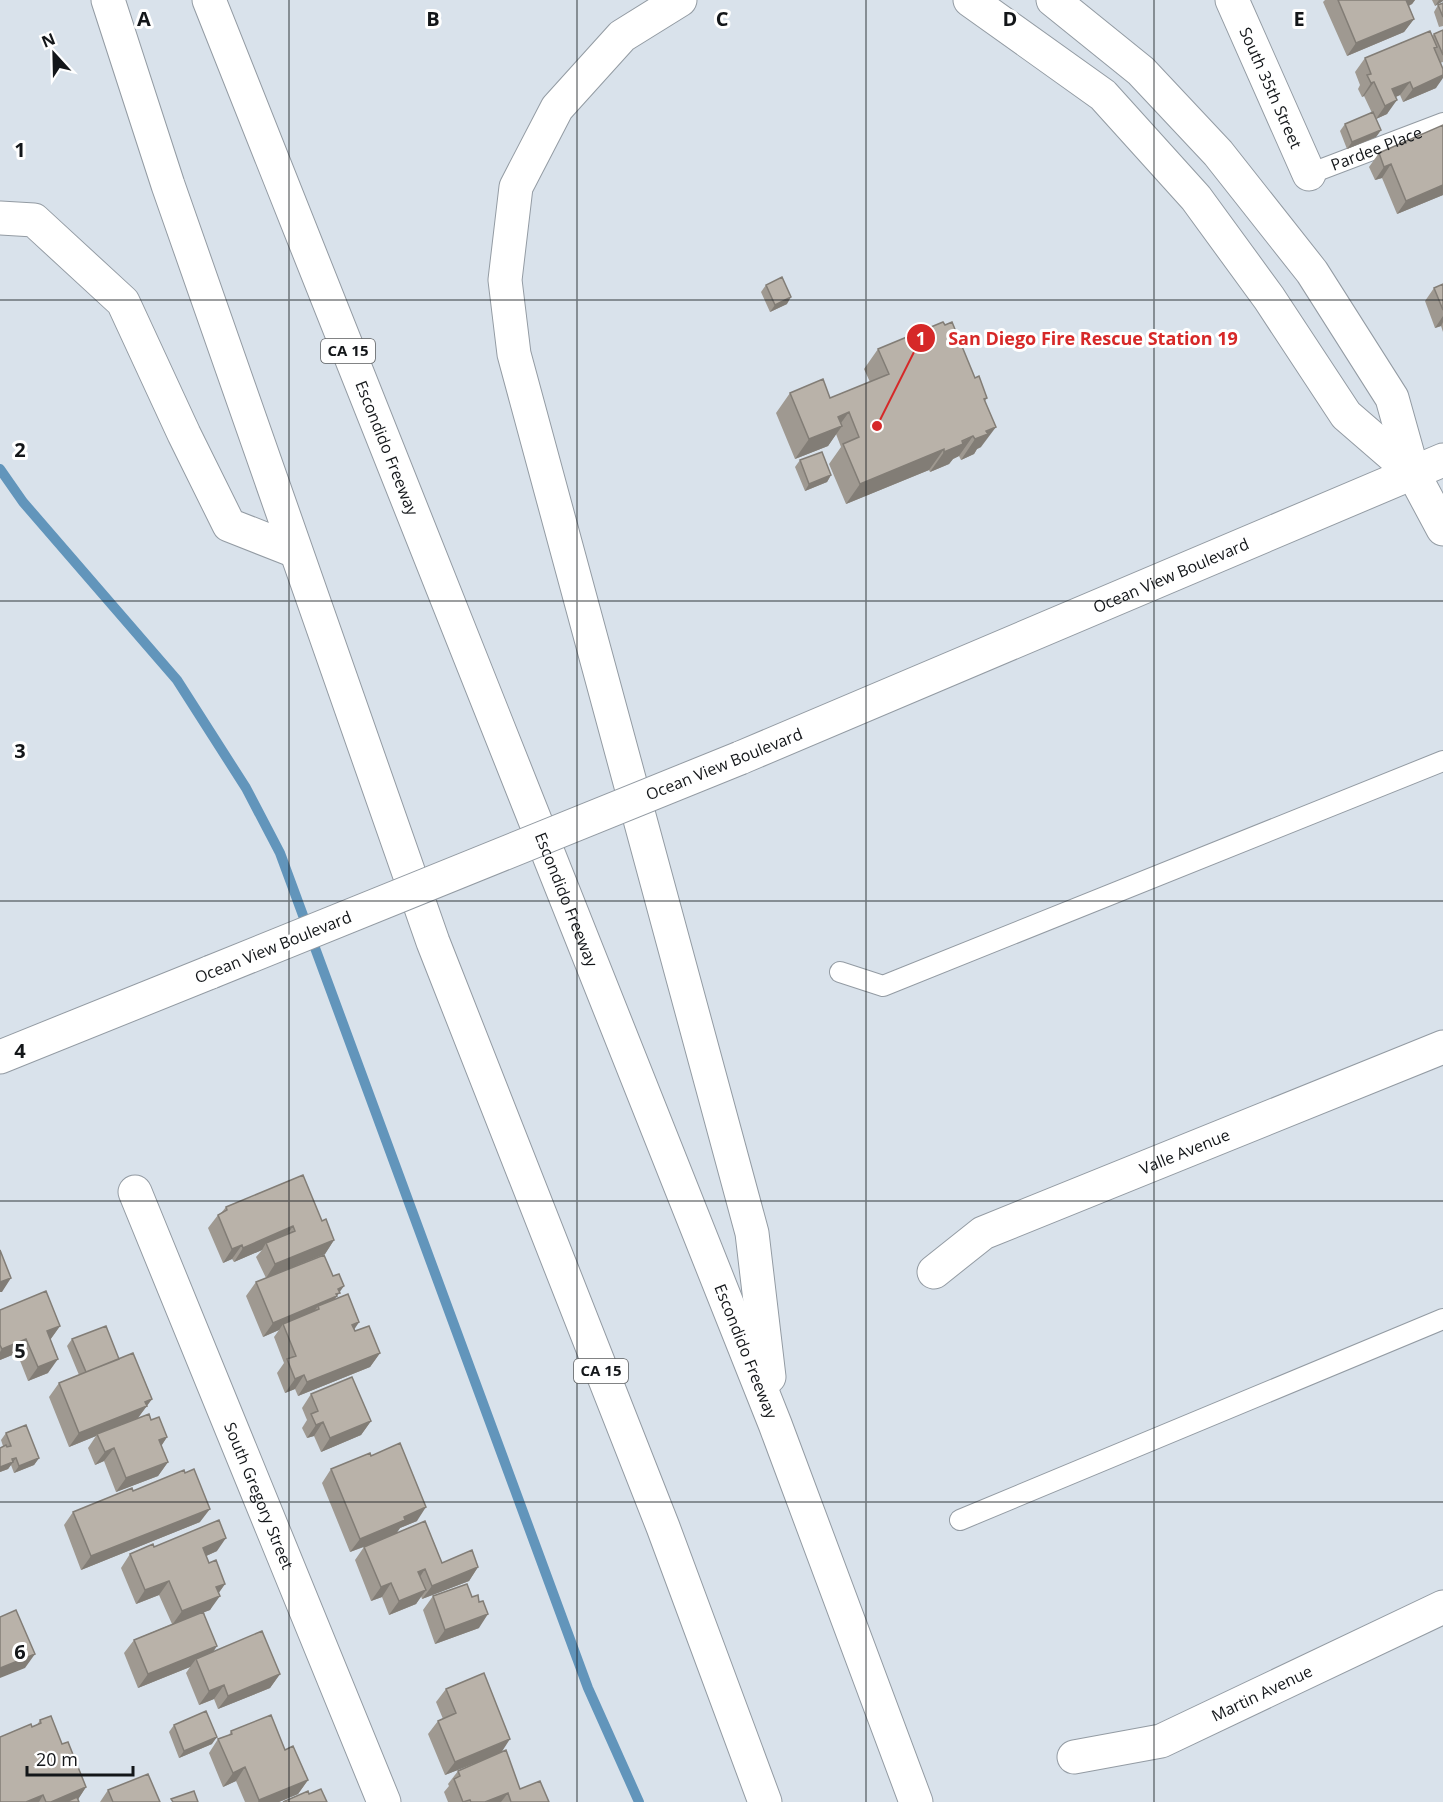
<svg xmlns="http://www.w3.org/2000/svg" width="1443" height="1802" viewBox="0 0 1443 1802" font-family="'Open Sans',sans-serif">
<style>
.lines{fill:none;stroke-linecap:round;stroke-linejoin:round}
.stream{stroke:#6295bb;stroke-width:10}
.lane-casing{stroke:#939ba3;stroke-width:22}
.street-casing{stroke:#939ba3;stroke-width:35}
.secondary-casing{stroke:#939ba3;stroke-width:35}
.highway-casing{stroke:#939ba3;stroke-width:35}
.lane{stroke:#fff;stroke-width:20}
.street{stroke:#fff;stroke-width:33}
.secondary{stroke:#fff;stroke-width:33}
.highway{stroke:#fff;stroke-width:33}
.secondary-bridge-casing{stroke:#939ba3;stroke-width:35;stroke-linecap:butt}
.secondary-bridge{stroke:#fff;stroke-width:33}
.wall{fill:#9f9991}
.shaded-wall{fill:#827d76}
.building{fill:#b9b2a9;stroke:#827d76;stroke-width:1.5}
.grid{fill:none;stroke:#131619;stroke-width:1.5;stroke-opacity:0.55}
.labels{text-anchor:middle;stroke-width:6;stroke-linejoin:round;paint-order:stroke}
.shield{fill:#fff;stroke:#5a5c5e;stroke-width:1.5}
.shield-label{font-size:15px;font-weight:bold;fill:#131619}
.street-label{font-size:16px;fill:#131619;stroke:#fff}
.grid-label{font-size:20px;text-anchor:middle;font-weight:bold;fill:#131619;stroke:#fff;stroke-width:6;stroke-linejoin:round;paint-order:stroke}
.leader{fill:none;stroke:#d62828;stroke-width:2}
.callout-dot{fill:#d62828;stroke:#fff;stroke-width:2}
.mark-label{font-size:18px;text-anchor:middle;font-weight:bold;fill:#fff}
.callout-label{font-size:18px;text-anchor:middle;font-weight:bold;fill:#d62828;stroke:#fff;stroke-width:6;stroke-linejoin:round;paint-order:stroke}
</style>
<rect width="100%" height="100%" fill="#d9e2eb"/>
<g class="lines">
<path class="stream" d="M0,469l23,33 154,178 69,108 34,65 308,835 51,114"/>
<defs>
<g id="lane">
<path id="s1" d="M1309,174l134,-51"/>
<path d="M840,972l43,14 560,-225"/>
<path d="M960,1520l483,-201"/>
</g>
<g id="street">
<path id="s2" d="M1232,0l77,174"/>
<path id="s3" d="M135,1192l249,610"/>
<path id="s4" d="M934,1272l49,-39 460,-186"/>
<path id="s5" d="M1074,1757l87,-16 282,-134"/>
</g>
<g id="secondary">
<path d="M1413,473l30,56"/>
<path id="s6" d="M740,758l703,-298"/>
<path d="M0,1057l211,-85"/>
</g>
<g id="highway">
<path d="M108,0l60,185 265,757 230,585 102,275"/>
<path id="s7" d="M209,0l566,1424 141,378"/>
<path d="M680,0l-58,36 -65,72 -41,79 -11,93 9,74 238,879 17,144"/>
<path d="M970,0l133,95 93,103 73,100 77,117 67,58"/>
<path d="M1053,0l88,71 77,82 94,119 80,126 21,75"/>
<path d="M0,218l34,2 89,82 61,132 45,91 66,26"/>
</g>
</defs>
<use href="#lane" class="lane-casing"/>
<use href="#street" class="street-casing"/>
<use href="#secondary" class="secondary-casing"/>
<use href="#highway" class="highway-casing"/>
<use href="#lane" class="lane"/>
<use href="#street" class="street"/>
<use href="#secondary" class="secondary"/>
<use href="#highway" class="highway"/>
<defs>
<path id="secondary-bridge" d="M211,972l529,-214"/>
</defs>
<use href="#secondary-bridge" class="secondary-bridge-casing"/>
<use href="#secondary-bridge" class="secondary-bridge"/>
</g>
<path class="wall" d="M1325,0h90l-3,4 -3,2 5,13 -10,13 -57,24 -24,-54z
M1432,0h11v1l-8,5z
M1443,3v23l-4,1 -5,-15 4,-7z
M1443,30v32l-3,1 -4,25 -33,14 -3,-7 -5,2 -8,17 -11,5 5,11 -5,7 -29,12 -7,-18 5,-7 27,-11 -8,-17 -2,1 -4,-8 2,-4 -5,-13 10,-14 67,-22 2,-2z
M1379,153l64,42 -46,19 -15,-36 -7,2 -6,-13z
M1443,284v48l-2,-6 -6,2 -10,-27 9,-13z
M766,285l21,19 -17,8 -9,-20z
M878,349l97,29 12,20 -2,3 -4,46 -4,2 -3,5 -13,6 -2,-4 -6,3 -4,5 -19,8 -1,-2 -83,34 -17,-40 12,-17 -5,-13 -8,12 -33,13 -19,-46 14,-20 40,5 40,-16 -6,-13z
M800,460l31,15 -4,7 -22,9 -10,-24z
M226,1207l96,14 12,19 -9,14 -59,24 -10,-21 6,-7 -28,12 -2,-3 -9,4 -15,-35 10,-13 3,-2z
M256,1282l79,17 24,23 -5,8 1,1 25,22 -10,14 -72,29 -3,-7 -10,4 -8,-20 7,-10 -10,-26 5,-7 -16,7 -17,-41z
M0,1310l60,16 -10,14 -2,33 -20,8 -11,-28 -17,7z
M72,1339l47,20 33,40 -14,19 13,2 16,17 -6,9 7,16 -10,14 -42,16 -12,-31 -9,4 -7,-17 8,-12 -27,11 -20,-50 10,-14 20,-8 -12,-29z
M311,1394l60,27 -10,14 -40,17 -7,-16 -7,2 -5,-10 5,-8 -5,-12z
M6,1433l33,25 -5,7 -20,8 -3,-8 -3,4 -8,3v-24l3,-2 -2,-6z
M371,1456l46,65 -17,7 -4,5 46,30 36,4 -9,14 -47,18 -1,-3 -5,8 -27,11 -7,-18 -11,4 -16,-41 9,-13 -14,5 -28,-69 9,-14z
M133,1491l67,31 -119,48 -17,-45 9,-13z
M154,1547l63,4 -11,5 3,7 16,21 -7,9 -8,17 -6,2 9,40 67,22 -10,14 -52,21 -4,-10 -15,6 -13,-32 4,-6 -52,21 -14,-35 10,-13 38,-16 -13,-29 -23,9 -15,-36 9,-14z
M433,1596l39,1 7,5v26l-44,16 -12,-34z
M446,1689l55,64 19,36 29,13h-101l-4,-10 5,-6 -1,-2 10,-13 30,-13 -43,17 -17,-41 10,-13 5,-2 -7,-17z
M40,1720l22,24 24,43 -8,12 1,3h-79l32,-75 5,-2z
M174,1725l38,19 -33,14 -10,-26z
M231,1731l54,19 23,30 -10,14 -19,8h-34l-9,-21 -13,6 -14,-34 9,-14 11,-4z
M108,1790l52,12h-60z"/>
<path class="shaded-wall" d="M1403,0h12l-3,4 -16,7z
M1439,0h4v1l-8,5z
M1414,19l-10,13 -57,24 9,-13z
M1443,75v3l-7,10 -33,14 10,-13z
M1374,82l-10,14 -2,1 9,-14z
M1410,82l-10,13 -17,8 9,-14z
M1397,100l-10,14 -11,5 9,-13z
M1381,130l-5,7 -29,12 5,-7z
M1391,164l-9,14 -7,2 9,-13z
M1443,185v10l-46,19 9,-13z
M791,297l-4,7 -17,8 5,-7z
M1443,316v6l-2,4 -6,2z
M849,412l-11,15 4,-1 -14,20 -33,13 14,-20 29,-22z
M996,427l-15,20 -4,2 -3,5 -13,6 14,-21 11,-8z
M973,436l-14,20 -6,3 -4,5 -19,8 14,-20z
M944,449l-15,21 -83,34 14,-20z
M831,475l-4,7 -22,9 4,-7z
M293,1226l-9,14 -18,3 -4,7 -28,12 9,-14z
M334,1240l-9,14 -59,24 9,-14z
M242,1245l-10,14 -9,4 9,-14z
M11,1278l-9,14h-2v-10z
M344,1286l-17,24 -8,-1 -1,-3 -8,11 -27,7 -4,6 -16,7 10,-14z
M359,1322l-9,13 2,-10z
M60,1326l-10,14 -3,-9z
M26,1339l-9,14 -17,7v-8l2,-3z
M380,1353l-10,14 -72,29 9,-14z
M58,1359l-10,14 -20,8 10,-14z
M304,1375l-9,14 -10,4 10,-14z
M152,1399l-15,20 -40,15 -1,2 -27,11 10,-14z
M371,1421l-10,14 -40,17 9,-14z
M323,1422l-9,14 -7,2 9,-13z
M167,1437l-9,14 1,-11z
M114,1448l-10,13 -9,4 10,-13z
M16,1458l-8,11 -8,3v-5z
M39,1458l-5,7 -20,8 5,-7z
M168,1462l-10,14 -42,16 10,-14z
M426,1507l-9,14 -17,7 -4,6 -46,18 10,-13 44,-22z
M210,1509l-10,13 -119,48 10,-14z
M226,1538l-9,13 -24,11 10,-14z
M478,1567l-9,14 -47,18 10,-13z
M425,1569l-9,14 2,-11z
M169,1581l-10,14 -23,9 9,-14z
M391,1583l-9,14 -11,4 10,-14z
M225,1584l-9,13v-10z
M426,1590l-10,14 -27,11 10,-14z
M220,1596l-10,14 -38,15 10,-14z
M488,1614l-9,14 -44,16 10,-14z
M217,1646l-9,14 -12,-1 -6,8 -52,21 10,-14z
M35,1654l-10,14 -25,10v-10z
M280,1674l-10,14 -52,21 10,-13z
M224,1685l-10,14 -15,6 10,-14z
M217,1737l-5,7 -33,14 5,-7z
M510,1739l-9,14 -56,22 10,-13z
M245,1767l-9,14 -13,6 10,-14z
M308,1780l-10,14 -19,8h-21l1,-2z
M86,1787l-9,14 -3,1h-23z
M508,1793l-7,9h-16z
M43,1795l-4,7h-13z"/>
<path class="building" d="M1338,0h68l8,19 -58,24z
M1443,3v14l-5,-12z
M1443,30v25l-9,-21z
M1430,31l7,16 -3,1 9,21v6l-30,14 -3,-7 -18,7 5,11 -12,6 -11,-24 -3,1 -4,-8 4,-1 -6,-16z
M1373,112l8,18 -29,12 -7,-18z
M1443,125v60l-37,16 -15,-37 -7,3 -5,-14z
M782,277l9,20 -16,8 -9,-20z
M1443,284v26l-9,-22z
M943,322l2,3 7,-3 23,56 4,-2 8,22 -3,1 12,28 -10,4 2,3 -13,5 -2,-3 -11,5 1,3 -19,8v-3l-84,35 -17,-40 16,-7 -10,-25 -11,5 4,9 -33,13 -19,-46 33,-14 7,19 59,-24 -11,-25z
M822,452l9,23 -22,9 -9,-24z
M303,1175l19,46 4,-2 8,21 -59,24 -9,-21 29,-12 -2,-5 -50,22 -1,-3 -10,4 -14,-34 9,-5 -1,-3z
M0,1250l11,28 -11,4z
M324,1255l9,21 6,-2 5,12 -6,3 2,4 -4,1 1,2 -64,27 -17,-41z
M46,1291l14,35 -13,5 11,28 -20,8 -12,-28 -24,10 -2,-4v-35z
M348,1294l11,28 -7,3 3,6 14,-5 11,27 -73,29 -3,-7 -9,4 -8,-20 9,-3 -13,-32 36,-15 -1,-3z
M106,1326l13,33 -33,13 -14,-33z
M133,1353l19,46 -7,3 2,4 -68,27 -20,-50z
M352,1377l19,44 -41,17 -7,-16 -7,3 -5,-11 7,-3 -7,-17z
M149,1414l2,6 8,-3 8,20 -8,3 9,22 -42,16 -12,-30 -9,4 -8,-18z
M26,1425l13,33 -20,8 -3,-8 -4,1 1,3 -13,5v-19l6,-3 1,2 4,-1 -5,-13z
M400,1443l26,64 -22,10 1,3 -45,19 -29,-70 39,-16 1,3z
M194,1469l16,40 -119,47 -18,-44 59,-24 1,3 51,-21 1,3z
M219,1520l7,18 -23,10 6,15 7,-3 9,24 -9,3 4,9 -38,15 -13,-30 -24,9 -15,-36 23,-10 1,3z
M425,1521l17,42 30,-13 6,17 -46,19 -7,-17 -7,3 8,18 -27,11 -8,-18 -10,4 -17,-40z
M467,1584l5,13 6,-2 1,7 4,-1 5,13 -43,16 -12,-34z
M16,1610l19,44 -35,14v-51z
M203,1612l14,34 -69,28 -14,-34z
M262,1631l18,43 -52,22 -4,-11 -15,6 -13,-32z
M484,1673l26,66 -55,23 -17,-41 18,-8 -10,-24z
M206,1711l11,26 -33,14 -10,-26z
M271,1715l14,35 8,-4 15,34 -49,20 -14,-33 -12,6 -15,-34 14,-5 -1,-3z
M51,1716l11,28 6,-2 18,45 -35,15h-5l-3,-7 -17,7h-26v-65l31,-13 1,3 9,-4 -1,-3z
M506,1750l14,39 20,-8 9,21h-38l-3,-9 -23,9h-14l-1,-2 -7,2 -9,-23 6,-3 -2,-5z
M148,1774l12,28h-47l-5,-12z
M321,1789l6,13h-44l25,-11 1,3z
M194,1791l4,11h-25l-2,-3z
M77,1797l2,5h-13z"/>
<path class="grid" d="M289,0v1802M577,0v1802M866,0v1802M1154,0v1802M0,300h1443M0,601h1443M0,901h1443M0,1201h1443M0,1502h1443"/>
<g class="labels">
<g class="shield">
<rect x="321" y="339" width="54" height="24" rx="4.5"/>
<rect x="574" y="1359" width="54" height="24" rx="4.5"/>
</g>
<g class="shield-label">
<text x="348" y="356">CA 15</text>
<text x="601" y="1376">CA 15</text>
</g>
<g class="street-label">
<text dy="6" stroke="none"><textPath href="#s2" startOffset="96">South 35th Street</textPath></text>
<text dy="6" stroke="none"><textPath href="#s1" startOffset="72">Pardee Place</textPath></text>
<text dy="6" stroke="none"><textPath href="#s7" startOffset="482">Escondido Freeway</textPath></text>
<text dy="6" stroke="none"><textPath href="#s6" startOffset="468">Ocean View Boulevard</textPath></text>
<text transform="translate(724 764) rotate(-22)" y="6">Ocean View Boulevard</text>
<text dy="6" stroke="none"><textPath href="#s7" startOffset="968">Escondido Freeway</textPath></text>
<text transform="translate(273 947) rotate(-22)" y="6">Ocean View Boulevard</text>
<text dy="6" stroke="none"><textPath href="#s4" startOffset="280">Valle Avenue</textPath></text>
<text dy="6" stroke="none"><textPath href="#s7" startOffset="1454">Escondido Freeway</textPath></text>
<text dy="6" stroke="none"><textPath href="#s3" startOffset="328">South Gregory Street</textPath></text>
<text dy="6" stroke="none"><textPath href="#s5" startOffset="200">Martin Avenue</textPath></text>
</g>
</g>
<g class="grid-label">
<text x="144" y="26">A</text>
<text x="433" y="26">B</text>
<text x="722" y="26">C</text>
<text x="1010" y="26">D</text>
<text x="1299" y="26">E</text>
<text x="20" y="157">1</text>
<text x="20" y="457">2</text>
<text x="20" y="758">3</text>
<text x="20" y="1058">4</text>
<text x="20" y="1358">5</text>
<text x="20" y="1659">6</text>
</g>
<path class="leader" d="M877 426L921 338"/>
<g class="callout-dot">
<circle cx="877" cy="426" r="6"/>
<circle cx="921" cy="338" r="15"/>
</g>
<g class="mark-label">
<text x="921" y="345">1</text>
</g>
<g class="callout-label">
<text x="1093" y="345">San Diego Fire Rescue Station 19</text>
</g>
<g transform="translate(54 54) rotate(338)" stroke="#ffffff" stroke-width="4.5" paint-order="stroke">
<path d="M0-4.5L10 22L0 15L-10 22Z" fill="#131619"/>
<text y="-9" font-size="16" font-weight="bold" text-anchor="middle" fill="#131619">N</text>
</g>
<path d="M27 1766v9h106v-9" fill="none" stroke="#131619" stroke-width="3"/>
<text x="36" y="1766" font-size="18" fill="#131619" stroke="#ffffff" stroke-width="4.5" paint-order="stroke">20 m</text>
</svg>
